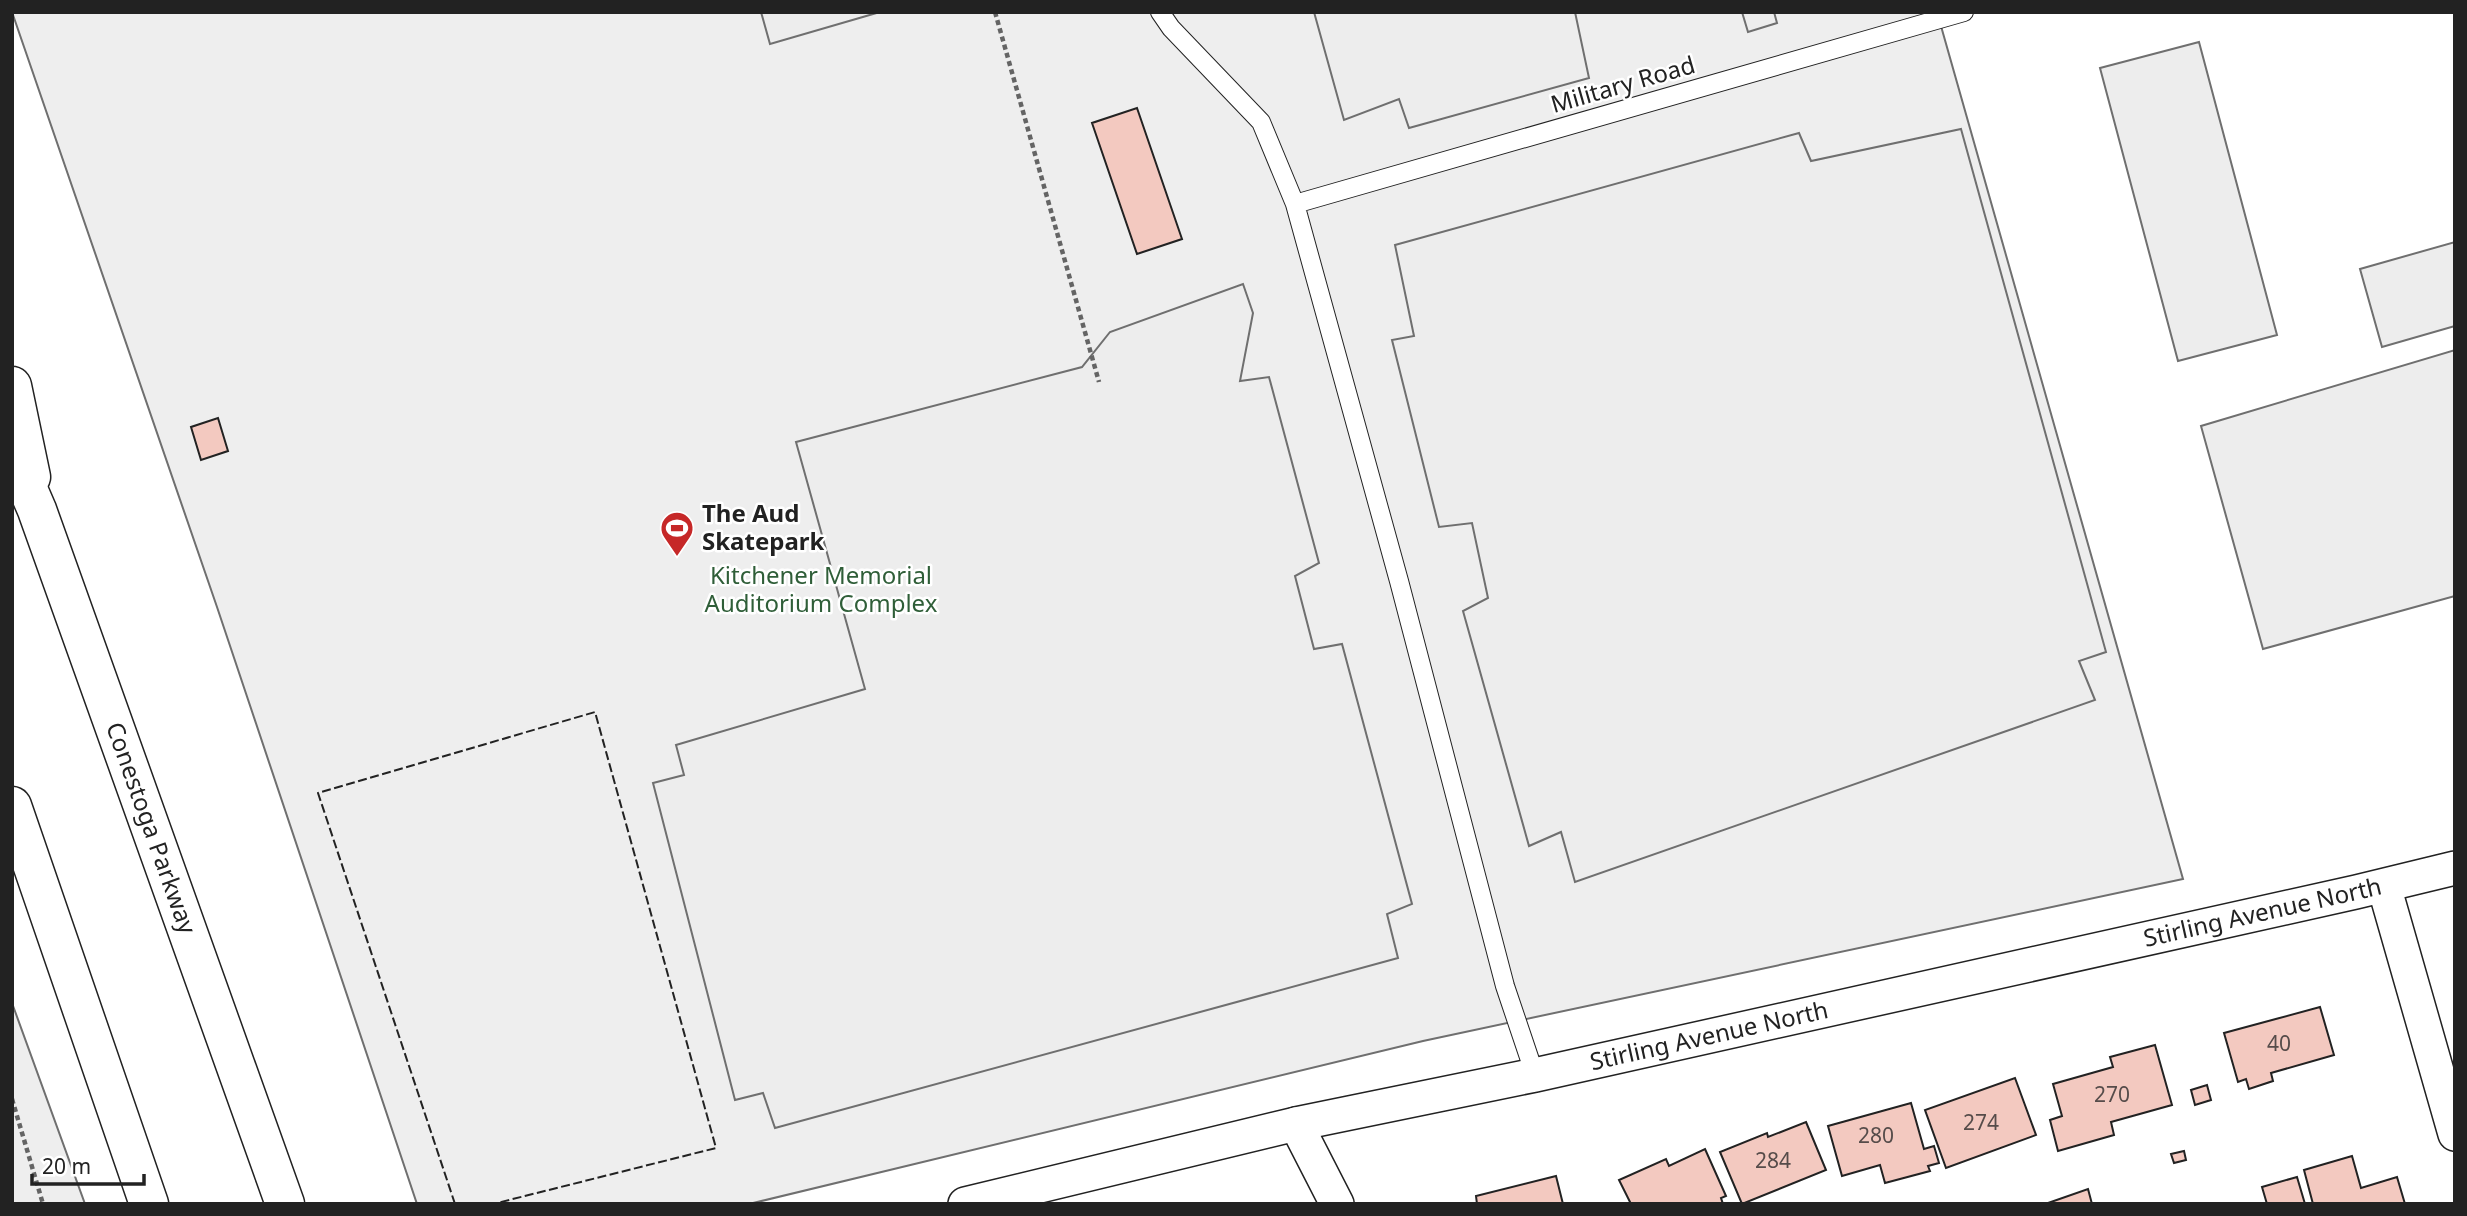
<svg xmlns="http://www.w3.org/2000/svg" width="2467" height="1216" viewBox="0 0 2467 1216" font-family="'Noto Sans',sans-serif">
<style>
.green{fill:#eee;stroke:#6f6f6f;stroke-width:2}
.parking{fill:#ededed;stroke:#6f6f6f;stroke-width:2}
.building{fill:#f3c9c0;stroke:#222;stroke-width:2}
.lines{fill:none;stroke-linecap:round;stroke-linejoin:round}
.lane-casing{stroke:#222;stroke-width:20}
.street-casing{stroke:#222;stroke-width:36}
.highway-casing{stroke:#222;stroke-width:41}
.path{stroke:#646464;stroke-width:4.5;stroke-dasharray:5 3.5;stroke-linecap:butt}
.lane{stroke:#fff;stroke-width:18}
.street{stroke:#fff;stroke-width:33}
.highway{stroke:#fff;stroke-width:38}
.fence{stroke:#222;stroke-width:2;stroke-dasharray:9 3.5;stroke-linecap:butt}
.labels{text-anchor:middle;stroke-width:5;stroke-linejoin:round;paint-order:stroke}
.number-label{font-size:21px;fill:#564c4a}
.street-label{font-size:24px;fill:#222;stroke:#fff}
.poi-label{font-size:24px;font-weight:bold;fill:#222;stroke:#fff;text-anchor:start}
.park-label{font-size:24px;fill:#2f5e38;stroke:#fff}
</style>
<rect width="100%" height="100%" fill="#fff"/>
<path class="green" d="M12,12h1925l246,867 -760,162 -674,163h-332l-200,-597z
M12,1003l73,201h-73z"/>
<path class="parking" d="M761,12h119l-110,32z
M1314,12h261l14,66 -180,50 -10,-29 -55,21z
M1742,12h32l3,11 -29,9z
M2199,42l78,293 -99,26 -78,-293z
M1961,129l145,523 -27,9 16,39 -520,182 -14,-50 -32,14 -66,-235 25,-13 -16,-75 -33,4 -47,-187 22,-4 -19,-91 404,-112 12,28z
M2455,242v84l-73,21 -22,-78z
M1243,284l10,29 -13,68 29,-4 50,186 -24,13 19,73 28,-5 70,260 -25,10 11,44 -623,170 -12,-35 -28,7 -82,-317 31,-8 -8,-30 189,-56 -69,-247 286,-75 28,-35z
M2455,350v246l-192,53 -62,-223z"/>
<path class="building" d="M1137,108l45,131 -45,15 -45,-131z
M218,418l10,33 -27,9 -10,-33z
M2320,1007l14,48 -63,18 2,8 -24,8 -3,-10 -8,3 -14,-49z
M2155,1045l17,60 -61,17 3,13 -56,16 -8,-31 12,-4 -9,-32 60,-17 -3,-10z
M2015,1078l21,57 -90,33 -21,-58z
M2207,1085l4,15 -16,5 -4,-15z
M1911,1103l13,46 10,-3 5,17 -11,3 2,5 -45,12 -5,-18 -38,11 -14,-50z
M1806,1122l20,48 -84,34 -22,-52 47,-19 1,4z
M1705,1149l21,47 -5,2 2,6h-92l-12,-24 47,-21 3,7z
M2184,1151l2,9 -12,3 -3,-9z
M2352,1156l9,32 36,-11 8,27h-92l-9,-34z
M1556,1176l7,28h-86l-1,-8z
M2297,1177l8,27h-38l-5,-17z
M2088,1189l4,15h-44v-1z"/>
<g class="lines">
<defs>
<path id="lane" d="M1160,12l11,16 90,94 34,82 104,377 106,405 30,89
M1295,204l669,-192"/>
<g id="street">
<path d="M2384,886l71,248"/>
<path d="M1296,1124l41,80"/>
<path id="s1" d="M965,1204l331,-80 239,-49 821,-183 99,-24"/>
</g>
<g id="highway">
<path d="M12,386l19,91"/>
<path id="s2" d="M12,452l25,58 248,694"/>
<path d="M12,806l137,398"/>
</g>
</defs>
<use href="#lane" class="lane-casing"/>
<use href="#street" class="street-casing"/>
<use href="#highway" class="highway-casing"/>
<path class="path" d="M995,12l104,370
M12,1099l31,105"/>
<use href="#lane" class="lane"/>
<use href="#street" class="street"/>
<use href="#highway" class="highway"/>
<path class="fence" d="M455,1204l-137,-411 277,-81 121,436 -223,56"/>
</g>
<defs>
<symbol id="stadium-pin" viewBox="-11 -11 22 30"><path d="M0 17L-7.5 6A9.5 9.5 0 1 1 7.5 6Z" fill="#c62828" stroke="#fff"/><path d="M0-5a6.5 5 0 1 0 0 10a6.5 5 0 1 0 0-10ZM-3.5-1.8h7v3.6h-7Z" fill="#fff"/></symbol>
</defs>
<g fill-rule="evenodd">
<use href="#stadium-pin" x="658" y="509" width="38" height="52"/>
</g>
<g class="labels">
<g class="number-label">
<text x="2279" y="1051">40</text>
<text x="2112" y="1102">270</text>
<text x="1981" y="1130">274</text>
<text x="1876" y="1143">280</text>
<text x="1773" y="1168">284</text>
</g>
<g class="street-label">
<text transform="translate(1623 85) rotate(-16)" y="8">Military Road</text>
<text dy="8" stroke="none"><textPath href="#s2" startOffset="401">Conestoga Parkway</textPath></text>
<text dy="8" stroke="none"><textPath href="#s1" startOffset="1330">Stirling Avenue North</textPath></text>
<text dy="8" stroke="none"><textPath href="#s1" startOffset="763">Stirling Avenue North</textPath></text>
</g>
<g class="poi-label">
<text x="702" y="522">The Aud<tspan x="702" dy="28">Skatepark</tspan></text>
</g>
<g class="park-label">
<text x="821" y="584">Kitchener Memorial<tspan x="821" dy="28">Auditorium Complex</tspan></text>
</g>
</g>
<rect width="2467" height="1216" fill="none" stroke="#222222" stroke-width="28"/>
<path d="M32 1174v10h112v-10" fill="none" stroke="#222222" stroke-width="3.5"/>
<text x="42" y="1174" font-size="21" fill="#222222" stroke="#ffffff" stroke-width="5" paint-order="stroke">20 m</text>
</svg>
